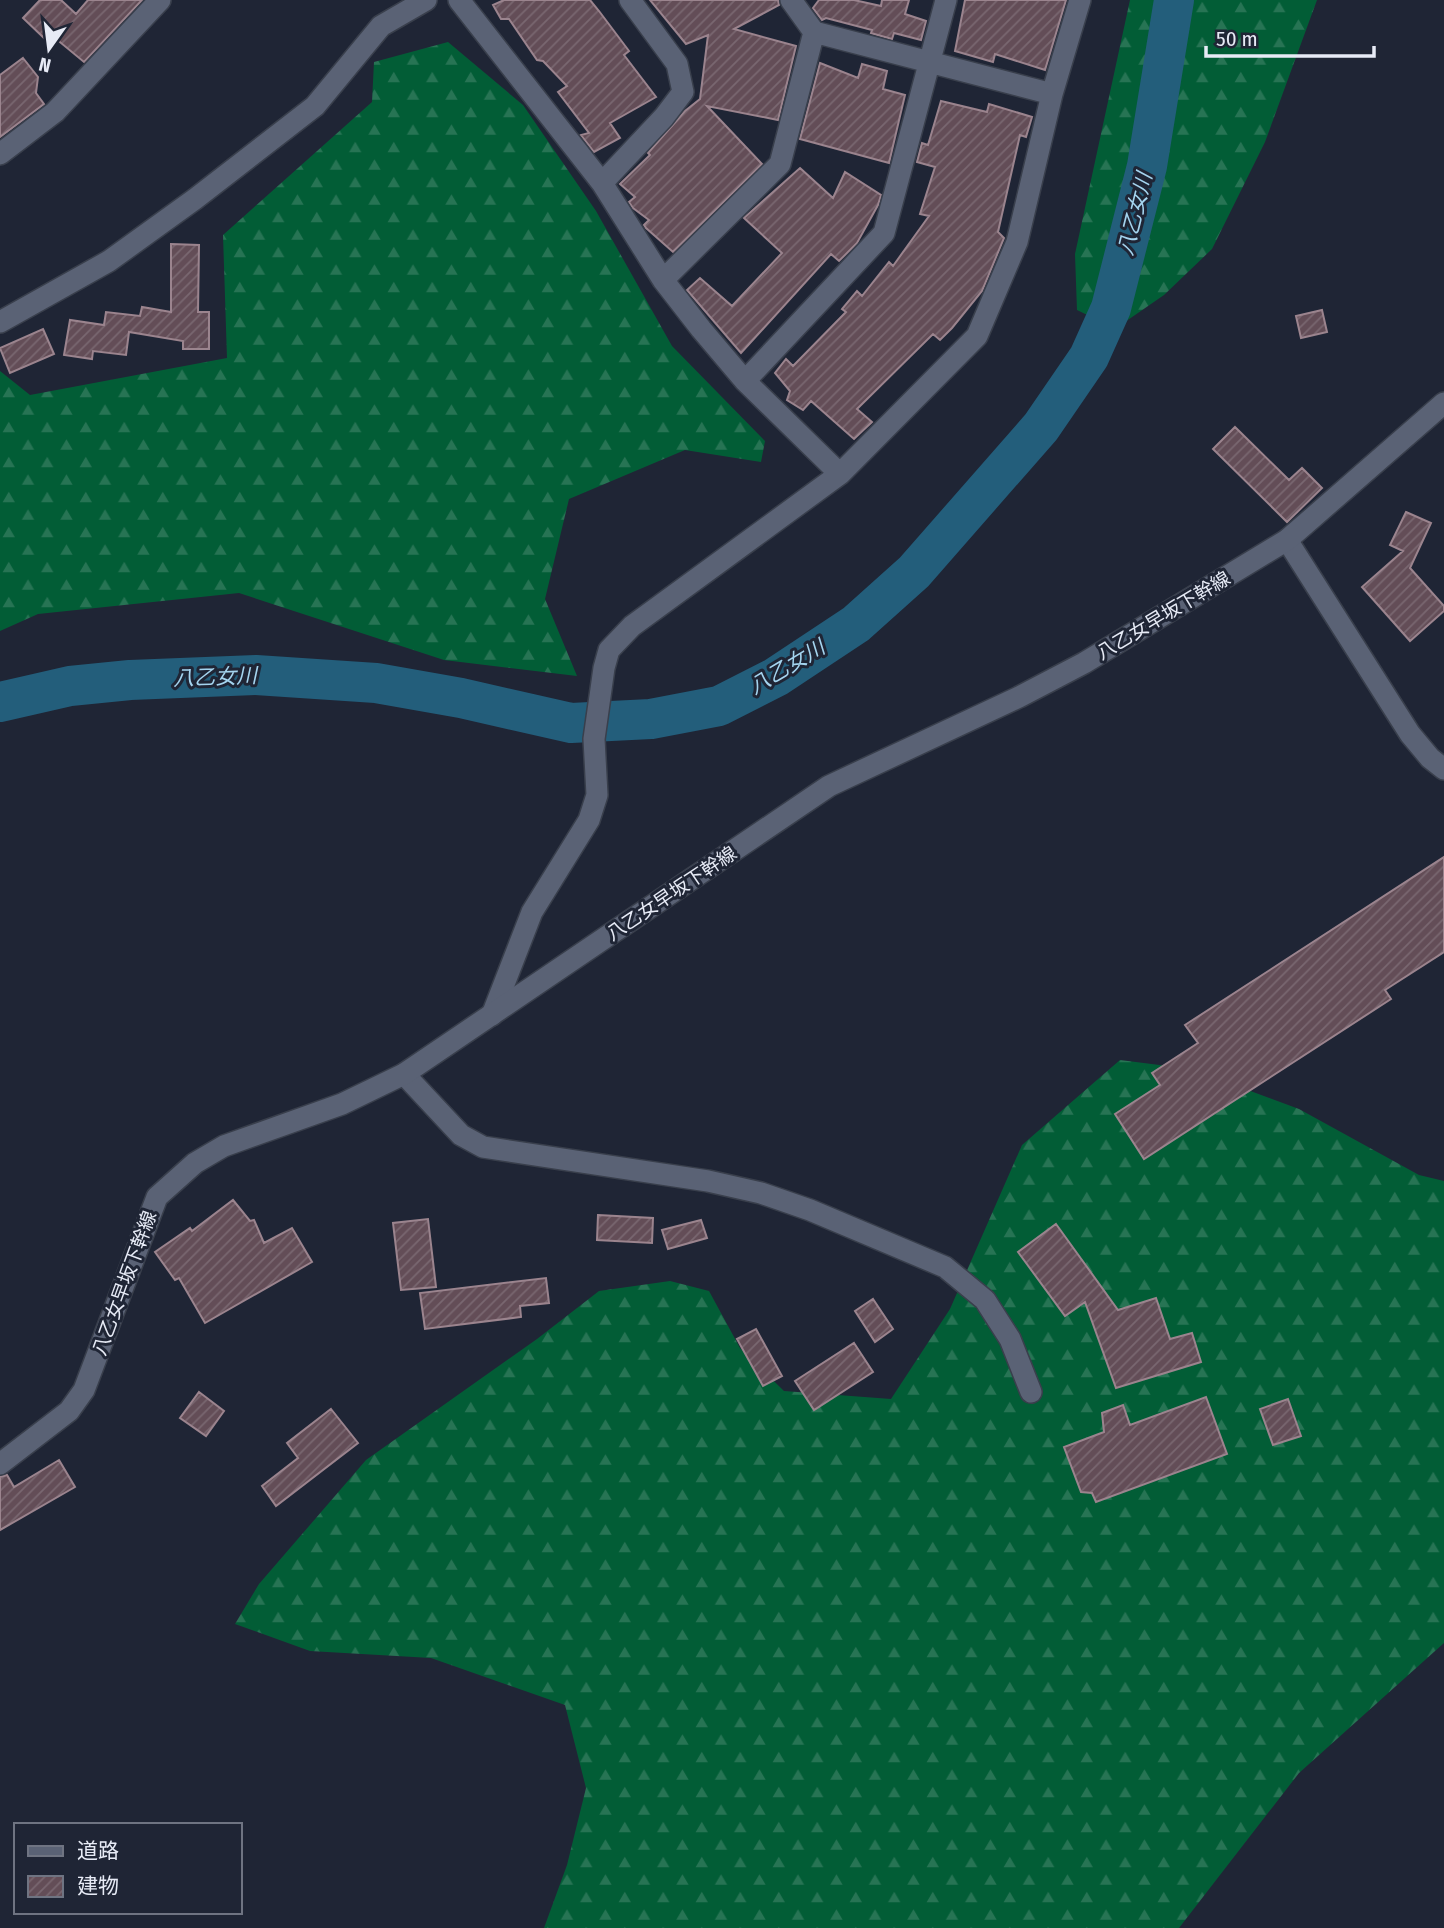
<svg xmlns="http://www.w3.org/2000/svg" width="1444" height="1928" viewBox="0 0 1444 1928" font-family="'Fira Sans Condensed','Noto Sans JP',sans-serif">
<style>
.forest{fill:url(#forest-firs)}
.lines{fill:none;stroke-linecap:round;stroke-linejoin:round}
.river{stroke:#235e7b;stroke-width:40}
.building{fill:url(#building-hatch);stroke:#9b848e;stroke-width:2}
.minor-casing{stroke:#393f4c;stroke-width:24}
.tertiary-casing{stroke:#393f4c;stroke-width:24}
.minor{stroke:#5a6275;stroke-width:21}
.tertiary{stroke:#5a6275;stroke-width:21}
.labels{text-anchor:middle;stroke-width:6;stroke-linejoin:round;paint-order:stroke}
.street-label{font-size:19px;fill:#e7ebf6;stroke:#1f2535}
.water-label{font-size:21px;font-style:italic;fill:#a4d4ef;stroke:#1f2535}
</style>
<defs>
<pattern id="forest-firs" width="22" height="20" patternUnits="userSpaceOnUse" patternTransform="scale(1.75)"><rect width="22" height="20" fill="#025d36"/><path d="M5 1l3.5 6h-7zM16 11l3.5 6h-7z" fill="#277454"/></pattern>
<pattern id="building-hatch" width="6" height="6" patternUnits="userSpaceOnUse" patternTransform="scale(1.75)"><rect width="6" height="6" fill="#634d57"/><path d="M-1 1l2-2M0 6l6-6M5 7l2-2" fill="none" stroke="#796770"/></pattern>
</defs>
<rect width="100%" height="100%" fill="#1f2535"/>
<path class="forest" d="M1130,0h187l-52,142 -53,107 -48,46 -42,29h-16l-29,-14 -2,-56z
M448,42l75,63 73,106 76,135 93,95 -4,21 -76,-12 -116,49 -24,100 32,77 -133,-16 -205,-67 -201,21 -38,17v-260l30,24 197,-37 -4,-123 149,-133 2,-40z
M1120,1060l71,9 108,40 120,66 25,6v462l-145,130 -120,155h-635l23,-63 19,-77 -21,-83 -134,-47 -121,-7 -75,-27 24,-40 107,-124 171,-121 62,-48 71,-10 39,10 31,57 44,43 107,8 59,-90 72,-164z"/>
<g class="lines">
<path class="river" d="M0,702l70,-16 60,-6 126,-5 120,8 85,15 110,25 80,-4 68,-13 57,-29 80,-53 58,-52 127,-145 48,-70 22,-49 36,-142 27,-166"/>
</g>
<path class="building" d="M40,0h21l15,14 12,-14h54l-58,62 -35,-29 -5,5 -21,-20z
M504,0h86l9,11 30,40 -5,4 32,42 -46,26 10,15 -26,14 -13,-17 8,-2 -31,-41 9,-6 -24,-25 -6,-1 -28,-41h-8l-8,-14z
M650,0h128l1,5 -45,24 62,17 -18,74 -71,-14 55,58 -89,88 -27,-24 -2,-3 5,-5 -16,-12 -4,-6 6,-5 -15,-13 30,-29 -2,-2 37,-42 15,-12 8,-64 -22,9z
M819,0h35l27,6 1,-6h27l-4,14 21,7 -5,19 -27,-7 -2,6 -21,-6 1,-3 -46,-12 -4,2 -9,-12z
M965,0h101l-21,70 -50,-16 -2,8 -38,-11z
M23,58l15,19 -2,16 8,11 -44,33v-62z
M820,63l38,15 4,-14 25,7 -4,18 22,6 -16,68 -89,-24z
M941,101l46,11 2,-8 43,13 -6,20 -6,-2 -22,97 6,6 -22,53 -30,37 -12,12 -7,-6 -76,75 15,13 -18,17 -43,-38 -8,9 -16,-10 3,-9 -15,-18 11,-14 7,7 53,-54 -4,-3 15,-18 5,5 27,-34 4,4 36,-50 -9,-2 15,-47 -18,-5 5,-19 6,2z
M800,168l33,30 12,-26 36,23 -3,10 -21,38 -18,18 -8,-7 -90,99 -54,-63 13,-12 32,28 50,-53 -38,-35z
M171,244l28,1 -1,67h11v37h-26v-8l-54,-9 -3,23 -33,-4 -1,8 -28,-4 6,-35 34,5 2,-13 34,4 2,-9 29,5z
M1322,310l5,22 -26,6 -5,-22z
M43,329l11,25 -44,19 -10,-25z
M1235,427l54,53 13,-12 20,20 -35,34 -74,-73z
M1406,512l25,11 -21,45 34,38v5l-34,30 -48,-54 41,-36 -13,-6z
M1444,857v95l-59,38 6,9 -247,160 -29,-45 45,-29 -8,-12 46,-30 -13,-18z
M233,1200l17,21 4,-1 10,23 28,-15 20,34 -107,61 -26,-45 -4,2 -20,-28 35,-24 2,3z
M598,1215l55,3 -1,25 -55,-3z
M428,1219l8,68 -35,3 -8,-67z
M701,1220l6,18 -39,11 -6,-19z
M1056,1224l62,86 38,-12 14,41 22,-6 9,29 -85,26 -31,-86 -20,14 -47,-64z
M546,1278l3,25 -29,3 1,11 -96,12 -5,-36z
M873,1299l20,30 -18,13 -20,-31z
M756,1329l26,47 -19,10 -26,-47z
M854,1343l19,29 -59,38 -19,-29z
M199,1392l25,19 -18,25 -26,-18z
M1206,1397l21,57 -131,48 -4,-9 -11,-1 -17,-45 40,-15 -2,-19 21,-8 7,20z
M1288,1399l13,37 -28,9 -13,-36z
M331,1409l27,34 -82,63 -14,-20 36,-28 -11,-15z
M59,1460l16,27 -75,43v-53l7,-2 7,12z"/>
<g class="lines">
<defs>
<path id="minor" d="M459,0l143,183 61,97 38,49 44,52 95,93
M791,0l23,32 238,62
M0,154l55,-42 105,-112
M602,183l62,-66 19,-25 -6,-28 -47,-64
M663,280l117,-116 34,-132
M0,322l109,-61 86,-62 120,-93 66,-80 45,-26
M745,381l139,-148 62,-233
M1287,540l123,194 20,24 14,11
M492,1015l40,-103 57,-92 8,-25 -3,-56 10,-71 5,-18 23,-24 208,-152 137,-138 40,-94 35,-148 28,-94
M404,1074l57,61 22,12 225,34 53,12 49,17 135,57 40,33 25,39 21,53"/>
<path id="tertiary" d="M0,1464l69,-53 15,-21 73,-193 38,-34 29,-17 118,-42 62,-30 425,-288 190,-89 65,-34 203,-123 157,-137"/>
</defs>
<use href="#minor" class="minor-casing"/>
<use href="#tertiary" class="tertiary-casing"/>
<use href="#minor" class="minor"/>
<use href="#tertiary" class="tertiary"/>
</g>
<g class="labels">
<g class="street-label">
<text transform="translate(1163 615) rotate(-31)" y="7">八乙女早坂下幹線</text>
<text transform="translate(671 893) rotate(-34)" y="7">八乙女早坂下幹線</text>
<text transform="translate(124 1283) rotate(-70)" y="7">八乙女早坂下幹線</text>
</g>
<g class="water-label">
<text transform="translate(1135 214) rotate(-76)" y="7">八乙女川</text>
<text transform="translate(787 667) rotate(-31)" y="7">八乙女川</text>
<text transform="translate(215 677) rotate(-2)" y="7">八乙女川</text>
</g>
</g>
<rect x="14" y="1823" width="228" height="91" fill="#1f2535" stroke="#6f7482" stroke-width="2"/>
<rect x="28" y="1846" width="35" height="10" fill="#5a6275" stroke="#6f7482" stroke-width="2"/>
<text x="77" y="1858" font-size="21" fill="#e7ebf6">道路</text>
<rect x="28" y="1876" width="35" height="21" fill="url(#building-hatch)" stroke="#6f7482" stroke-width="2"/>
<text x="77" y="1893" font-size="21" fill="#e7ebf6">建物</text>
<g transform="translate(49 49) rotate(194)" stroke="#1f2535" stroke-width="5" paint-order="stroke">
<path d="M0-5L12 26L0 18L-12 26Z" fill="#e7ebf6"/>
<text y="-10" font-size="19" font-weight="bold" text-anchor="middle" fill="#e7ebf6">N</text>
</g>
<path d="M1206 46v10h168v-10" fill="none" stroke="#e7ebf6" stroke-width="3.5"/>
<text x="1216" y="46" font-size="21" fill="#e7ebf6" stroke="#1f2535" stroke-width="5" paint-order="stroke">50 m</text>
</svg>
